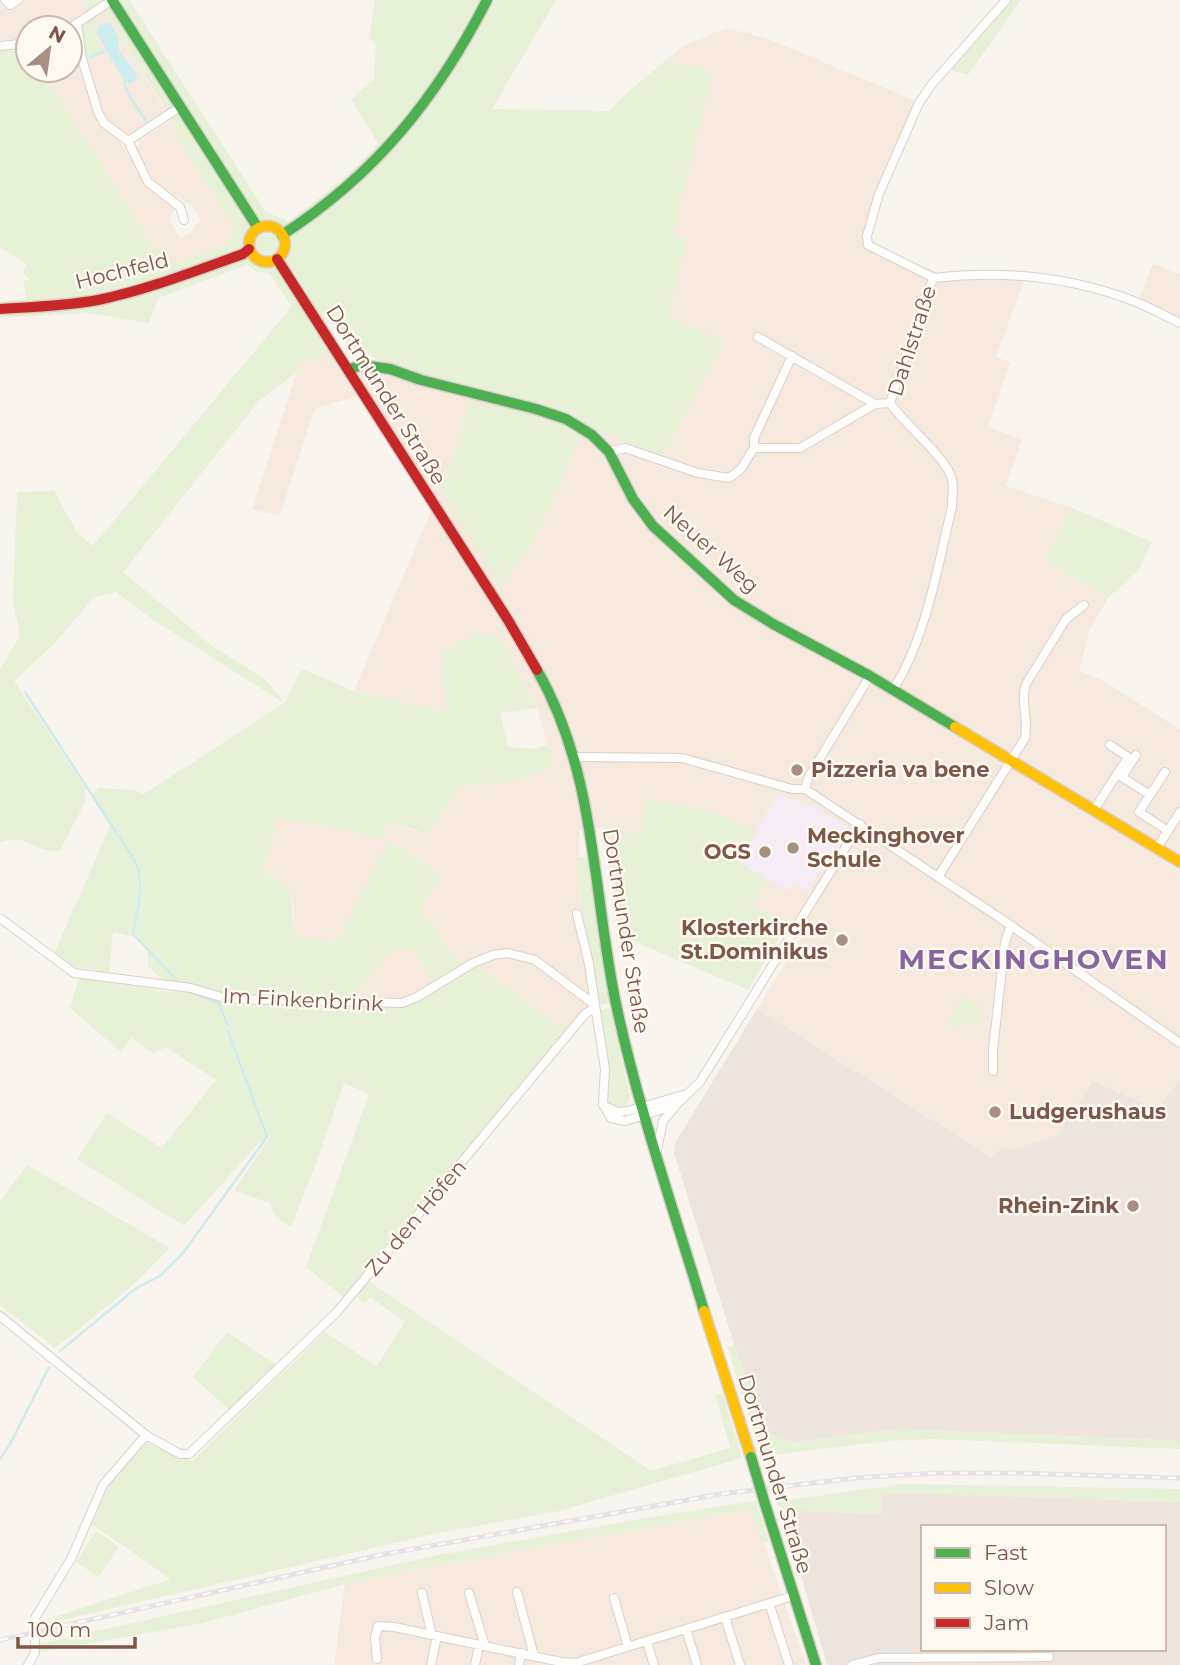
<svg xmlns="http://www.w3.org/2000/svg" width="1180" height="1665" viewBox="0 0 1180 1665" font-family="Montserrat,sans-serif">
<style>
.residential{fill:#f6e9de}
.industrial{fill:#ede4dd;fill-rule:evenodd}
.education{fill:#f6ecf6}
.green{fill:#e7f1d7;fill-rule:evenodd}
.water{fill:#cdeced}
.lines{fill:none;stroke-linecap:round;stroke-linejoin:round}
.stream{stroke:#cdeced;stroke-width:2.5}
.street-casing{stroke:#d9d1cc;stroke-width:10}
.fast-casing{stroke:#dacfc9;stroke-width:13}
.slow-casing{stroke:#dacfc9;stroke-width:13}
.jam-casing{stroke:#dacfc9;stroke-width:13}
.street{stroke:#fefdfc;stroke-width:8}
.fast{stroke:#4caf50;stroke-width:10}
.slow{stroke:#ffc107;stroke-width:10}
.jam{stroke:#c62828;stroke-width:10}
.rail-casing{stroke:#e6e3e7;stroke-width:5}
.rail{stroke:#fff9f1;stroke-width:2.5;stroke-dasharray:8;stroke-linecap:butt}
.fast-bridge-casing{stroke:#dacfc9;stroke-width:13;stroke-linecap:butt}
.fast-bridge{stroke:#4caf50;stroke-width:10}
.poi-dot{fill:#a98f82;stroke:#fff9f1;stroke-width:2.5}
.labels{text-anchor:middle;stroke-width:5;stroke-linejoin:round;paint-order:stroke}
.street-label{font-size:21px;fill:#7d5848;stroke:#fff9f1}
.poi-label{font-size:21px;font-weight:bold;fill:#7d5848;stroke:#fff9f1;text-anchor:start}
.district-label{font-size:28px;font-weight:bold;letter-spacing:2px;fill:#8864a0;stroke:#fff9f1}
</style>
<rect width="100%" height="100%" fill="#faf4ee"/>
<path class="residential" d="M24,0h59l6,10 -28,18h-33v9l-28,4v-37l10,8 12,-8z
M104,10l61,101 -37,23 -15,-7 -10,-11 -18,-56 -5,-32z
M726,28l40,10 152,64 -54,139 72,31h91l-31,85 14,5 -22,65 34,12 -16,47 66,22 -28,52 64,38 -19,33 -10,40 27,11 74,48v350l-23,29 -64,-28 -36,54 -44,14 -12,-2 -7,11 -237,-149 50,-81 -86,-33 -29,-91 -2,4 -50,25 -36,-6 -25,3 1,71 19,104h-10l-22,26 -93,-67 -11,2 -43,-55 22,-37 -53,-34 -52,102 -37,-5 -6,-9 -1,-29 -20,-23 -10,-2 14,-55 41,5 70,15 -2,-16 42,12 31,-48 58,-6 36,-15 -16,-59 -33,-64 -58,69 -92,-21 78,-182 -75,-113 -42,12 -35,107 -28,-5 47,-145 8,-5 29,-8 12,18 20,-3 104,27 -30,98 95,43 42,-96 28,-6 55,25 63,-117 -59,-24 22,-78 -15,-4 39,-164 -44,-11 14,-14z
M73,33l8,39 3,3 11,38 20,21 34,54 22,15 4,6 -6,12 11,17 12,-6 8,-13 -8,-13 -36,-22 -20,-36 3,-7 33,-21 12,28 50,77 -9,20 -59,22 -124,-197h28v-36z
M1153,264l27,10v48l-42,-20z
M394,948l19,2 21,34 -26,16 -13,1 2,-3 -47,-1z
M752,1509l54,156h-472l11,-81 72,-15z"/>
<path class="industrial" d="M757,1009l236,149 8,-11 13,2 43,-14 36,-54 64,28 23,-29v361l-283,-12 -100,13 -12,-1 -13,-6 -7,-9 -31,-82 -60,-191 1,-10z
M881,1492l299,10v163h-353l-45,-155 99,4zM923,1527h241v122h-241z"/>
<path class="education" d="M777,794l41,14 32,21 -16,27 -7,3 -20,33 -14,-9 -6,8 -49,-29z"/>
<path class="green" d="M83,0h46l137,212 23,9c32,-24 63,-47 89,-78l-27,-44 23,-20 2,-35 -7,-7 6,-37h181l-64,109 118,2 11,-13 45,-38 47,11 -40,164 15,4 -21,78 58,24 -63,117 -55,-25 -28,6 -42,96 -35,51 -60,-94 30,-98 -51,-14 -73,-35 -16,-25 -11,8 15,24 -29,8 -8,5 -3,8 -37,28 -136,171 88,73 55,35 19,23 17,-34 52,22 92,21 -4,-58 33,-21 15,2 14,8 33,65 -37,5 8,34 25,2 15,-4 5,21 -36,15 -58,6 -31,48 -18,-7 -24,-4 2,16 54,34 -22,37 43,55 -29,18 -21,-34 -19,-2 -44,49v6l42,3 82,-42 93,67 -222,267 -39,-31 63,-173 -25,-11 -26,75 -27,69 -15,-10 -6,-14 -36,-12 37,-56 -13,9 -74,82 -107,-67 30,-46 55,35 54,-68 -50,-33 -13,6 -22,-15 -10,14 -51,-44 9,-31 96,16 -27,-27v-14l-14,-15 -21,-5 -4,40 -35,-5 -20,-13 56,-128 -19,-30 8,-8 35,2 10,4 140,-91 -132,-84 -36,-27 -22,5 -39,46 -41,38 72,108 -2,15 -24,47c-23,4 -36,-20 -60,-8v-174l20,-33 -7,-35 4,-109 37,-1 24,43 15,12 199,-240 -23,-33 -12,-1 -10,-7 -89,33 -9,25 -61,-10 -88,5v-17l26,-2 -3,-17 7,-3 -7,-6 3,-9 -26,-17v-201l21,2 7,-1v23h14l124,197 59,-22 9,-19 -50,-78 -12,-28 -70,-113 -10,6zM277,819l41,5 70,16 -51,102 -38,-5c-17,-26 9,-52 -36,-63z
M1006,0h15l-53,75 -22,-6z
M94,18l5,7c-5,12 0,17 7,28l-21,7 -5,-32z
M1072,508l80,34 -14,29 -30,27 -64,-38z
M646,798l44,10 2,-4 65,27 -18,31 29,18 -17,26 38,15 -41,69 -131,-56 -13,-107 36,6z
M579,857h10l21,146 -11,2 -18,-96z
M963,995l18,11 -2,20 -17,-3 -5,5 -9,-4z
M610,1008l20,89 -4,9 -7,2 -10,-4 -3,-5 2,-40 -8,-49z
M27,1165l143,83 -37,37 -78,63 -55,-43v-104z
M367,1280l284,191 79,-23 -15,-54h8l19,64 -183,53 -126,23 -393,91 -1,-3 132,-43 -81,-56 23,-45 34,-35 45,18 133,-129 52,34 28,-44 -35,-25 -5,6 -9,-7z
M227,1332l52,35 -48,44 -38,-34z
M734,1344l31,82c9,11 18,15 32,16l100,-13 283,12v8l-246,-10 -47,2 -126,15 -33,-108z
M903,1484l277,5v13l-298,-10v22l-100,-4 -7,-8z
M756,1501l13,41 -6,1 -12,-34 -334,60 -72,15 -142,39 -163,29 -1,-8 399,-89 219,-39z
M96,1531l23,16 -21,30 -22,-15z"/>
<path class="water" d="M103,23h7l8,13 1,15 18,23 -1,6 -6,4 -6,-3 -27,-48 2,-7z"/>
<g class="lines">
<path class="stream" d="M88,58l19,-8
M124,81l2,9 21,33
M25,692l111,171c9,22 1,48 -3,71l44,46
M187,991l32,12 8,22
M60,1351l75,-62 25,-13 23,-23 84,-116 -39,-106
M0,1459l10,-15 39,-77"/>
<defs>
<path id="street" d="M5,0l5,5 8,-5
M77,24l5,35 16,53 6,11 24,18 20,41 32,25 4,13
M70,28l42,-28
M0,46l28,-3
M128,141l52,-34
M934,278l-66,-33 -1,-9 12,-42 40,-91 13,-19 74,-84
M934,278c68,-8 138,-1 202,24 15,6 29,14 44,21
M758,337l117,67 15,-1
M792,356l-38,82v10h46l75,-44
M609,452l16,-4 73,25 31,5 12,-9 13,-21
M893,690c34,-54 44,-122 59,-183 0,-9 2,-19 0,-28 -6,-22 -47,-54 -62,-76l37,-111 7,-14
M1136,755l-14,22 28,18
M575,757l107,1 110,31h13l195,129 180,125
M1165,772l-26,40 29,19
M805,789l3,-11 62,-102
M1094,810l34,-53 -18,-12
M1157,848l23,-36
M938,877l87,-139c4,-18 -5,-37 1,-54l40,-65 18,-14
M577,914l12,50 6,41
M0,918l74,55 117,15 37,11 174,4 15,-6 56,-34 20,-8 15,-2 27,7 60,45 10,64 -2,35 8,14 14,3 51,-16 24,-23 160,-258
M993,1071v-21l12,-108 6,-17
M603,1105l15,7 10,-1 59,-17
M657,1150l6,-29 11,-13
M0,1316l146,119
M517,1592l17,64
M422,1593l10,42
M469,1593l16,53
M614,1598l14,49
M769,1603l20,62
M725,1617l15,48
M686,1629l11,36
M647,1642l7,23
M377,1659l-2,-21 3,-12 16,1 167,35 14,1 218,-67
M28,1665l7,-12v-35l36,-59 32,-74 43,-50 34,19h9l148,-142 248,-298 10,-7
M431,1665l6,-29
M475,1665l4,-20
M519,1665l2,-12
M852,1665l26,-7 171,-1"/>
<path id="fast" d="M112,0l146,228
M282,235c93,-60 155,-137 205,-235
M348,370l13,-5 29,4 31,11 115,29 30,10 26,16 17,17 24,47 20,27 81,74 39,24 97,52 85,51
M537,670c60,105 55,220 79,334 22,104 58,206 88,307
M765,1504l51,161"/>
<path id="slow" d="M249 244a18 18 0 1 1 36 0a18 18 0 1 1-36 0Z
M955,727l225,135
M704,1311l47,146"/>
<path id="jam" d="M277,259l231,361 29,50
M0,309c33,-2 66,-3 98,-9 49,-10 97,-29 145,-46l6,-5"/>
</defs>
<use href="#street" class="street-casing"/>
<use href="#fast" class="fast-casing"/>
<use href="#slow" class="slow-casing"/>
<use href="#jam" class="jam-casing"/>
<use href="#street" class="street"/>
<use href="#fast" class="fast"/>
<use href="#slow" class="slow"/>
<use href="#jam" class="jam"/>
<defs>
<path id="rail" d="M0,1640l380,-85 341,-61 134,-16 82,-5h75l168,5"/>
</defs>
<use href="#rail" class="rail-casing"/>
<use href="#rail" class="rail"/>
<defs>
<path id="fast-bridge" d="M751,1457l14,47"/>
</defs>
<use href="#fast-bridge" class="fast-bridge-casing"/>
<use href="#fast-bridge" class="fast-bridge"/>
</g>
<g class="poi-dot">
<circle cx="797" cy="770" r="7"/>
<circle cx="793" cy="848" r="7"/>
<circle cx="765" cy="852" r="7"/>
<circle cx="842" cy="940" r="7"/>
<circle cx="995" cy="1112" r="7"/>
<circle cx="1133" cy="1206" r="7"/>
</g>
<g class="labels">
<g class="street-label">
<text transform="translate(122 271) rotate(-14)" y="7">Hochfeld</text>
<text transform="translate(912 341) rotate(-72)" y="7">Dahlstraße</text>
<text transform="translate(386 395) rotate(58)" y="7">Dortmunder Straße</text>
<text transform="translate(711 549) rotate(42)" y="7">Neuer Weg</text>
<text transform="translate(626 931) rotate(81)" y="7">Dortmunder Straße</text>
<text transform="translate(303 1000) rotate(3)" y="7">Im Finkenbrink</text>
<text transform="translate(416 1218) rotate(-50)" y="7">Zu den Höfen</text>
<text transform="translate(775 1474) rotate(73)" y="7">Dortmunder Straße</text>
</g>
<g class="poi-label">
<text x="811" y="777">Pizzeria va bene</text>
<text x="807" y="843">Meckinghover<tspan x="807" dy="24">Schule</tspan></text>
<text x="751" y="859" text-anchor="end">OGS</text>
<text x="828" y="935" text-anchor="end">Klosterkirche<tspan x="828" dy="24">St.Dominikus</tspan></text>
<text x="1009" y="1119">Ludgerushaus</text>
<text x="1119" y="1213" text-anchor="end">Rhein-Zink</text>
</g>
<g class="district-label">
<text x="1034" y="969">MECKINGHOVEN</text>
</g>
</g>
<rect x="921" y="1525" width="245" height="126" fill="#fff9f1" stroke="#cbb9ad" stroke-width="2"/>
<rect x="935" y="1548" width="35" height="10" fill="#4caf50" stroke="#cbb9ad" stroke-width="2"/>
<text x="984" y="1560" font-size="21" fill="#7d5848">Fast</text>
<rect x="935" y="1583" width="35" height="10" fill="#ffc107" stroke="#cbb9ad" stroke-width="2"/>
<text x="984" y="1595" font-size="21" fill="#7d5848">Slow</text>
<rect x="935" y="1618" width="35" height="10" fill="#c62828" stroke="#cbb9ad" stroke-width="2"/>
<text x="984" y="1630" font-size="21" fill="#7d5848">Jam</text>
<g transform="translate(49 49) rotate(29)"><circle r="33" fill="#fff9f1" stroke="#cbb9ad" stroke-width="2"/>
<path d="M0-5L12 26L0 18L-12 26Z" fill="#a98f82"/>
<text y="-10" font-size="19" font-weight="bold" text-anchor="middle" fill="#7d5848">N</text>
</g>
<path d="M18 1637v10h117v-10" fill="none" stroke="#7d5848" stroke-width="3.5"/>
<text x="28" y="1637" font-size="21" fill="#7d5848" stroke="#fff9f1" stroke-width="5" paint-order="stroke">100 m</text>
</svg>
